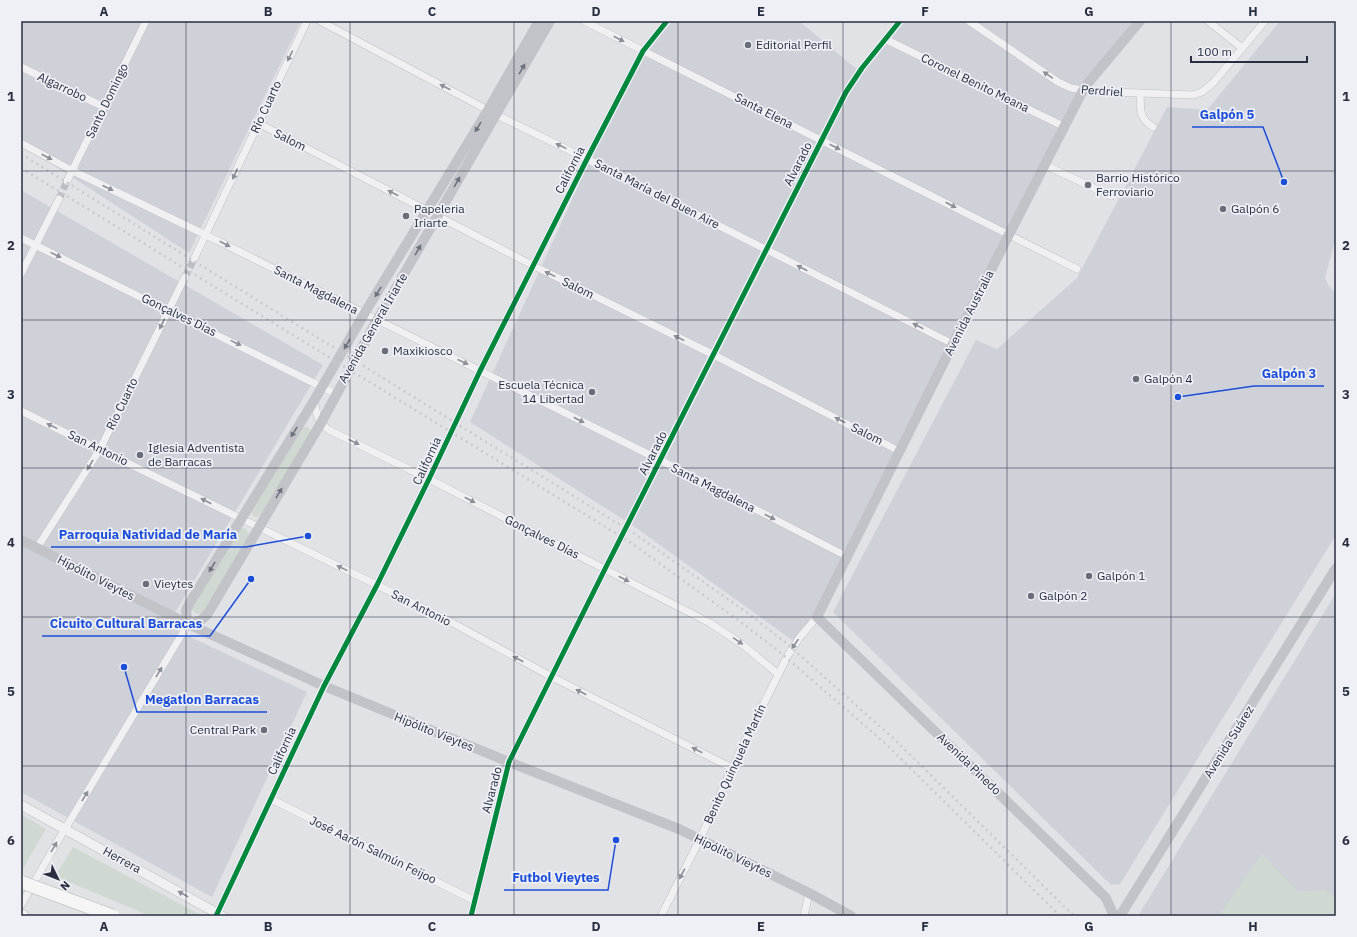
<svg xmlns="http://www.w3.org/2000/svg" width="1357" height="937" viewBox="0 0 1357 937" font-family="'IBM Plex Sans',sans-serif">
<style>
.built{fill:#cfd1d9}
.green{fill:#d0d9d1}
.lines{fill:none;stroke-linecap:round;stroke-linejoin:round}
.minor-tunnel{stroke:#bcbec5;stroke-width:7;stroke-dasharray:7 3.5;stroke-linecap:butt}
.minor-casing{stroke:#bfc0c4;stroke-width:8}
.tertiary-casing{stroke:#bfc0c4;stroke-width:10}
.motorway-casing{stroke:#b3b5ba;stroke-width:14}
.minor{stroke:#f0f0f2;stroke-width:7}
.tertiary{stroke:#f0f0f2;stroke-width:9}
.secondary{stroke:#c2c3c8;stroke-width:10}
.motorway{stroke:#f5f5f6;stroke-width:13}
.rail{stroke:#c9cace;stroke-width:2.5;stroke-dasharray:2 4;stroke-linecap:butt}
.motorway-bridge-casing{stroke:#b3b5ba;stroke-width:14;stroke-linecap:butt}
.motorway-bridge{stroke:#f5f5f6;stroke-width:13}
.cycleway-casing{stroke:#eef0f6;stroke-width:8}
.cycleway{stroke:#00873e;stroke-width:5}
.oneway{fill:#8c8f98}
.oneway2{fill:#6d717d}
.grid{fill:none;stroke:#282e3f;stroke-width:1;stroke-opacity:0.55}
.poi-dot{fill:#696d79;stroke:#eef0f6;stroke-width:1.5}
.labels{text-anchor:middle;stroke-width:3.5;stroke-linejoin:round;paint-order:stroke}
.poi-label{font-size:12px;fill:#282e3f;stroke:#eef0f6;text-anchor:start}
.street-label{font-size:12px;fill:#282e3f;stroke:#eef0f6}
.leader{fill:none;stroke:#1d4ed8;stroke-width:1.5}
.callout-dot{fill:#1d4ed8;stroke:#eef0f6;stroke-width:1.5}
.callout-label{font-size:13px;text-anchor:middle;font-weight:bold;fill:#1d4ed8;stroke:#eef0f6;stroke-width:3.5;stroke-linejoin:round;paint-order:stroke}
.neatline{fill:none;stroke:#282e3f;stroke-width:1.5}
.grid-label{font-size:13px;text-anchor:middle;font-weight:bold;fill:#282e3f}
</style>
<rect width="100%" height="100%" fill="#e1e2e6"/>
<path class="built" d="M21,21h280l-112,232 -168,-109z
M672,21h127l61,51 42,-51h234l-59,80 -278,544 -167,-120 -162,-103 168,-366z
M1280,21h56v215l-11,42 4,8 7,7v242l-216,349 -9,1 -278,-273 143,-272 21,9 80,-71 90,-171 40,3z
M21,190l302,175 -156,261 140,66 -95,205 -191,-105z
M1336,593v323h-198z"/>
<path class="green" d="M308,427l2,3v4l-49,82 -7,1 -3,-4 1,-4 50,-81z
M241,527l5,2 3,4 -1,4 -45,77h-5l-3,-1 -3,-4v-4z
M21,814l25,15 -25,43z
M73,847l126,67 -1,2h-48l-95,-40z
M1262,854l36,38 27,-2 11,8v18h-117z"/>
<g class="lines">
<path class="minor-tunnel" d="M59,199l8,-18
M185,277l9,-18"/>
<defs>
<path id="minor" d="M320,21l177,94 90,44 366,185
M584,21l493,248
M969,21l89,61 13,6 16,3 106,4 9,-3 11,-9 52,-62
M1208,21l34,27
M885,39l180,88
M21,67l83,40
M1140,93c1,17 -2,24 13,34
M258,123l276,143 180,89 185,96
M21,143l52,28 133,64 454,225 186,96
M1045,165l66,31
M67,181l79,-160
M21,238l315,156
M194,259l113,-238
M21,274l38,-75
M315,400c0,13 3,22 14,30l100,49 281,144 33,22 35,29
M21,411l356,174 72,36 103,56 180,91
M37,548l63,-99 85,-172
M271,799l204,102
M21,905l38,-66 129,-215
M216,916l108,-230 53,-101 52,-106 51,-108 107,-212 56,-108 24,-30
M471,916l38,-154 96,-193 241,-477 16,-24 38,-47
M661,916l39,-77 32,-71 56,-113 12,-18 17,-20
M804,916l5,-23"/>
<path id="tertiary" d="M21,805l201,111"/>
<path id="motorway" d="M21,916h1"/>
</defs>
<use href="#minor" class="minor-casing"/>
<use href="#tertiary" class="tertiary-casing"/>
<use href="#motorway" class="motorway-casing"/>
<use href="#minor" class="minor"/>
<use href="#tertiary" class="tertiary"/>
<path class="secondary" d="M21,540l167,84 136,62 185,76 170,67 130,64 42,23
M188,624l13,-4 6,-5 114,-192 50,-92 179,-310
M188,624l-2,-13 3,-7 126,-205 49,-85 124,-204 51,-89
M1114,916l-8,-18 -13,-13 -276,-268 136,-273 128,-250 7,-11 52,-62
M1120,916l216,-348"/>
<use href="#motorway" class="motorway"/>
<path class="rail" d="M21,154l614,380 114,80 37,29 107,95 181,178
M21,168l609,374 112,81 39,30 106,92 173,171"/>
<defs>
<path id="motorway-bridge" d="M21,882l92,34"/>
</defs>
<use href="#motorway-bridge" class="motorway-bridge-casing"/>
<use href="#motorway-bridge" class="motorway-bridge"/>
<defs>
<path id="cycleway" d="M216,916l108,-230 53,-101 52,-106 51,-108 107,-212 56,-108 24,-30
M471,916l38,-154 96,-193 241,-477 16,-24 38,-47"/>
</defs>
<use href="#cycleway" class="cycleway-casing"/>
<use href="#cycleway" class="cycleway"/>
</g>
<defs><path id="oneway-solid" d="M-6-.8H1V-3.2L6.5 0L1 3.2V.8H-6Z"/></defs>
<g class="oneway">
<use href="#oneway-solid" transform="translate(619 39) rotate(27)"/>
<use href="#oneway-solid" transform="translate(290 56) rotate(116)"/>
<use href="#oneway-solid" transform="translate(1048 75) rotate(-146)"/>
<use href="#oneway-solid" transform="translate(445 87) rotate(-152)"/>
<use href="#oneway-solid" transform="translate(561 146) rotate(-154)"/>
<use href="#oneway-solid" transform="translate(835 147) rotate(27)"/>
<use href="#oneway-solid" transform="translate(47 157) rotate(28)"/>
<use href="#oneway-solid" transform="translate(235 174) rotate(115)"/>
<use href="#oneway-solid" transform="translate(108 188) rotate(25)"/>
<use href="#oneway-solid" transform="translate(393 193) rotate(-153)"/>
<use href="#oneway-solid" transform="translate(951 205) rotate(27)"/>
<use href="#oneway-solid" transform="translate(225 244) rotate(27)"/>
<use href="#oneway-solid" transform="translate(56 255) rotate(26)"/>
<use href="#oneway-solid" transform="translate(802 268) rotate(-153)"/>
<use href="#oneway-solid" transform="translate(550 274) rotate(-154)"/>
<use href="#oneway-solid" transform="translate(162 324) rotate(116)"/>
<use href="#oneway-solid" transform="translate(918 326) rotate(-153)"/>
<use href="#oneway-solid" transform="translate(679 338) rotate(-154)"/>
<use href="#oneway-solid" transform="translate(236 343) rotate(26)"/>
<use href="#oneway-solid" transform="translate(463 362) rotate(26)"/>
<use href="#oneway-solid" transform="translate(579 420) rotate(27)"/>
<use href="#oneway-solid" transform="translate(840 420) rotate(-153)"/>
<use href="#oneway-solid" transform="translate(52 426) rotate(-154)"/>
<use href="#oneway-solid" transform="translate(354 442) rotate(26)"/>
<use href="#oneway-solid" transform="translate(90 465) rotate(120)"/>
<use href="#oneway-solid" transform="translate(470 500) rotate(27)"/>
<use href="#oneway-solid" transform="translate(206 501) rotate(-153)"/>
<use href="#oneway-solid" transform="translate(770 517) rotate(27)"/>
<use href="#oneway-solid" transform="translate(342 568) rotate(-154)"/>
<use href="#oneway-solid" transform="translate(624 579) rotate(27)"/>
<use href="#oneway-solid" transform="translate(738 641) rotate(35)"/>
<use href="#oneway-solid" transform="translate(795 644) rotate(125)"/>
<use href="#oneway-solid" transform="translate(518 659) rotate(-152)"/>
<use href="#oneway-solid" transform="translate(159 672) rotate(-59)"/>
<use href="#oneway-solid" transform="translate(581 692) rotate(-153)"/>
<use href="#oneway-solid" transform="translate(697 750) rotate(-153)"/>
<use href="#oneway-solid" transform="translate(85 796) rotate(-59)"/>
<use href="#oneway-solid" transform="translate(54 847) rotate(-60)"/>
<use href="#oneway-solid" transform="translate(682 874) rotate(117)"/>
<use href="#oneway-solid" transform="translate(183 894) rotate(-151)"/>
</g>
<g class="oneway2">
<use href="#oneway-solid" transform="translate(522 69) rotate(-60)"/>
<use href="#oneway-solid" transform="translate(478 127) rotate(121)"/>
<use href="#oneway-solid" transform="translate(457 182) rotate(-60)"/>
<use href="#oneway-solid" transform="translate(418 250) rotate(-60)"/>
<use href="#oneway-solid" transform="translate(378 292) rotate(121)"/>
<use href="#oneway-solid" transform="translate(347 344) rotate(120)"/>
<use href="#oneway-solid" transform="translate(294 432) rotate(122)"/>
<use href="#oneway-solid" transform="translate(279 493) rotate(-59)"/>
<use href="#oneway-solid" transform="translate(212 567) rotate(121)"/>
</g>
<path class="grid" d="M186,21v895M350,21v895M514,21v895M678,21v895M843,21v895M1007,21v895M1171,21v895M21,171h1315M21,320h1315M21,468h1315M21,617h1315M21,766h1315"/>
<g class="poi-dot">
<circle cx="748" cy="45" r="4"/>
<circle cx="1088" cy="185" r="4"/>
<circle cx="1223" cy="209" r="4"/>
<circle cx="406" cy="216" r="4"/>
<circle cx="385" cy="351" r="4"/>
<circle cx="1136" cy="379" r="4"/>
<circle cx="592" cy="392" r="4"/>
<circle cx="140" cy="455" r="4"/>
<circle cx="1089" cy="576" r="4"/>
<circle cx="146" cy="584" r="4"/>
<circle cx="1031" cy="596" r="4"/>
<circle cx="264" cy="730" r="4"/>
</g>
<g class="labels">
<g class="poi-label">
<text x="756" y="49">Editorial Perfil</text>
<text x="1096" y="182">Barrio Histórico<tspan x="1096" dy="14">Ferroviario</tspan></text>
<text x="414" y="213">Papeleria<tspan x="414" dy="14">Iriarte</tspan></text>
<text x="1231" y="213">Galpón 6</text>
<text x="393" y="355">Maxikiosco</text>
<text x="1144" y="383">Galpón 4</text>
<text x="584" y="389" text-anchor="end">Escuela Técnica<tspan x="584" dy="14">14 Libertad</tspan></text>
<text x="148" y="452">Iglesia Adventista<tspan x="148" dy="14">de Barracas</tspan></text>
<text x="1097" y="580">Galpón 1</text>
<text x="154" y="588">Vieytes</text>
<text x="1039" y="600">Galpón 2</text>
<text x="256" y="734" text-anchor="end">Central Park</text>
</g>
<g class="street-label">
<text transform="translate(975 83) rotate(26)" y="4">Coronel Benito Meana</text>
<text transform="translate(62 87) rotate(25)" y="4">Algarrobo</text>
<text transform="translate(1102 91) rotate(4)" y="4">Perdriel</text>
<text transform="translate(107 101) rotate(-64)" y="4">Santo Domingo</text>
<text transform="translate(266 107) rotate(-65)" y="4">Río Cuarto</text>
<text transform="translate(764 111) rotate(27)" y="4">Santa Elena</text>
<text transform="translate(290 140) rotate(27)" y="4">Salom</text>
<text transform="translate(798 164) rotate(-63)" y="4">Alvarado</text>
<text transform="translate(570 170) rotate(-63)" y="4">California</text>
<text transform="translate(657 194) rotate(27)" y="4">Santa María del Buen Aire</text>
<text transform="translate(578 288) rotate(26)" y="4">Salom</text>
<text transform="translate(316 290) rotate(27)" y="4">Santa Magdalena</text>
<text transform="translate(969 313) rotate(-63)" y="4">Avenida Australia</text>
<text transform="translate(179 315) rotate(26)" y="4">Gonçalves Días</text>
<text transform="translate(373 328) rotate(-60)" y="4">Avenida General Iriarte</text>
<text transform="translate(122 404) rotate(-64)" y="4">Río Cuarto</text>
<text transform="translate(867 434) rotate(27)" y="4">Salom</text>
<text transform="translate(98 448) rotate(26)" y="4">San Antonio</text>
<text transform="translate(653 453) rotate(-63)" y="4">Alvarado</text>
<text transform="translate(427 461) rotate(-65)" y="4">California</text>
<text transform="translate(713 488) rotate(27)" y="4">Santa Magdalena</text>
<text transform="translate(542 537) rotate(27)" y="4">Gonçalves Días</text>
<text transform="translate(96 578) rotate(27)" y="4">Hipólito Vieytes</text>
<text transform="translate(421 608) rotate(27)" y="4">San Antonio</text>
<text transform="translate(434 732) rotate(22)" y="4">Hipólito Vieytes</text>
<text transform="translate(1229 742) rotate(-58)" y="4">Avenida Suárez</text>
<text transform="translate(282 751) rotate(-65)" y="4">California</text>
<text transform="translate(735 764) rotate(-65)" y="4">Benito Quinquela Martín</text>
<text transform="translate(969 764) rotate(44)" y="4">Avenida Pinedo</text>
<text transform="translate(492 790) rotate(-75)" y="4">Alvarado</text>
<text transform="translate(373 850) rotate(26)" y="4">José Aarón Salmún Feijoo</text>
<text transform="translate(733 856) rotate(26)" y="4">Hipólito Vieytes</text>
<text transform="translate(122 860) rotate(29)" y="4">Herrera</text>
</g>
</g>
<path class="leader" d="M1284 182L1263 127H1192M1178 397L1254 386H1324M308 536L246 547H51M251 579L210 636H42M124 667L137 712H267M616 840L608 890H504"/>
<g class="callout-dot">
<circle cx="1284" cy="182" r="4"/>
<circle cx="1178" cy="397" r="4"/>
<circle cx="308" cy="536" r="4"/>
<circle cx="251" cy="579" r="4"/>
<circle cx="124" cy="667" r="4"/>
<circle cx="616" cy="840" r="4"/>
</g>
<g class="callout-label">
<text x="1227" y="119">Galpón 5</text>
<text x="1289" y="378">Galpón 3</text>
<text x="148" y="539">Parroquia Natividad de María</text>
<text x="126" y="628">Cicuito Cultural Barracas</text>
<text x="202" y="704">Megatlon Barracas</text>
<text x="556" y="882">Futbol Vieytes</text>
</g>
<rect width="1357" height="937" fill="none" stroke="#eef0f6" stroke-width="44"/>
<g transform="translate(58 879) rotate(133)" stroke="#eef0f6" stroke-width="3" paint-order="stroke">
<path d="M0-3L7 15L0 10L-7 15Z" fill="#282e3f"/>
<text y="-6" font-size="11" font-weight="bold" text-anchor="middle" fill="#282e3f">N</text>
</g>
<path d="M1191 56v6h116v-6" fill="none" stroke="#282e3f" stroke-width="2"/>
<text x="1197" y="56" font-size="12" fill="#282e3f" stroke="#eef0f6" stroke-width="3" paint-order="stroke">100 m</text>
<rect x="22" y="22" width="1313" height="893" class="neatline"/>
<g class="grid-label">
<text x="104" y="16">A</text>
<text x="268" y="16">B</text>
<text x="432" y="16">C</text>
<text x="596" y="16">D</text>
<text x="761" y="16">E</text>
<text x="925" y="16">F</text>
<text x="1089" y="16">G</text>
<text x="1253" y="16">H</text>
<text x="11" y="101">1</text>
<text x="1346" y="101">1</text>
<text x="11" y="250">2</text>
<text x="1346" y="250">2</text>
<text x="11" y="399">3</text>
<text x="1346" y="399">3</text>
<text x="11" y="547">4</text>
<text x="1346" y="547">4</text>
<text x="11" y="696">5</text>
<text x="1346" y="696">5</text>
<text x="11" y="845">6</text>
<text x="1346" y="845">6</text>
<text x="104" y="931">A</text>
<text x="268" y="931">B</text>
<text x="432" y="931">C</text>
<text x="596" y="931">D</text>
<text x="761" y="931">E</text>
<text x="925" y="931">F</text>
<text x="1089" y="931">G</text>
<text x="1253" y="931">H</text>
</g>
</svg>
